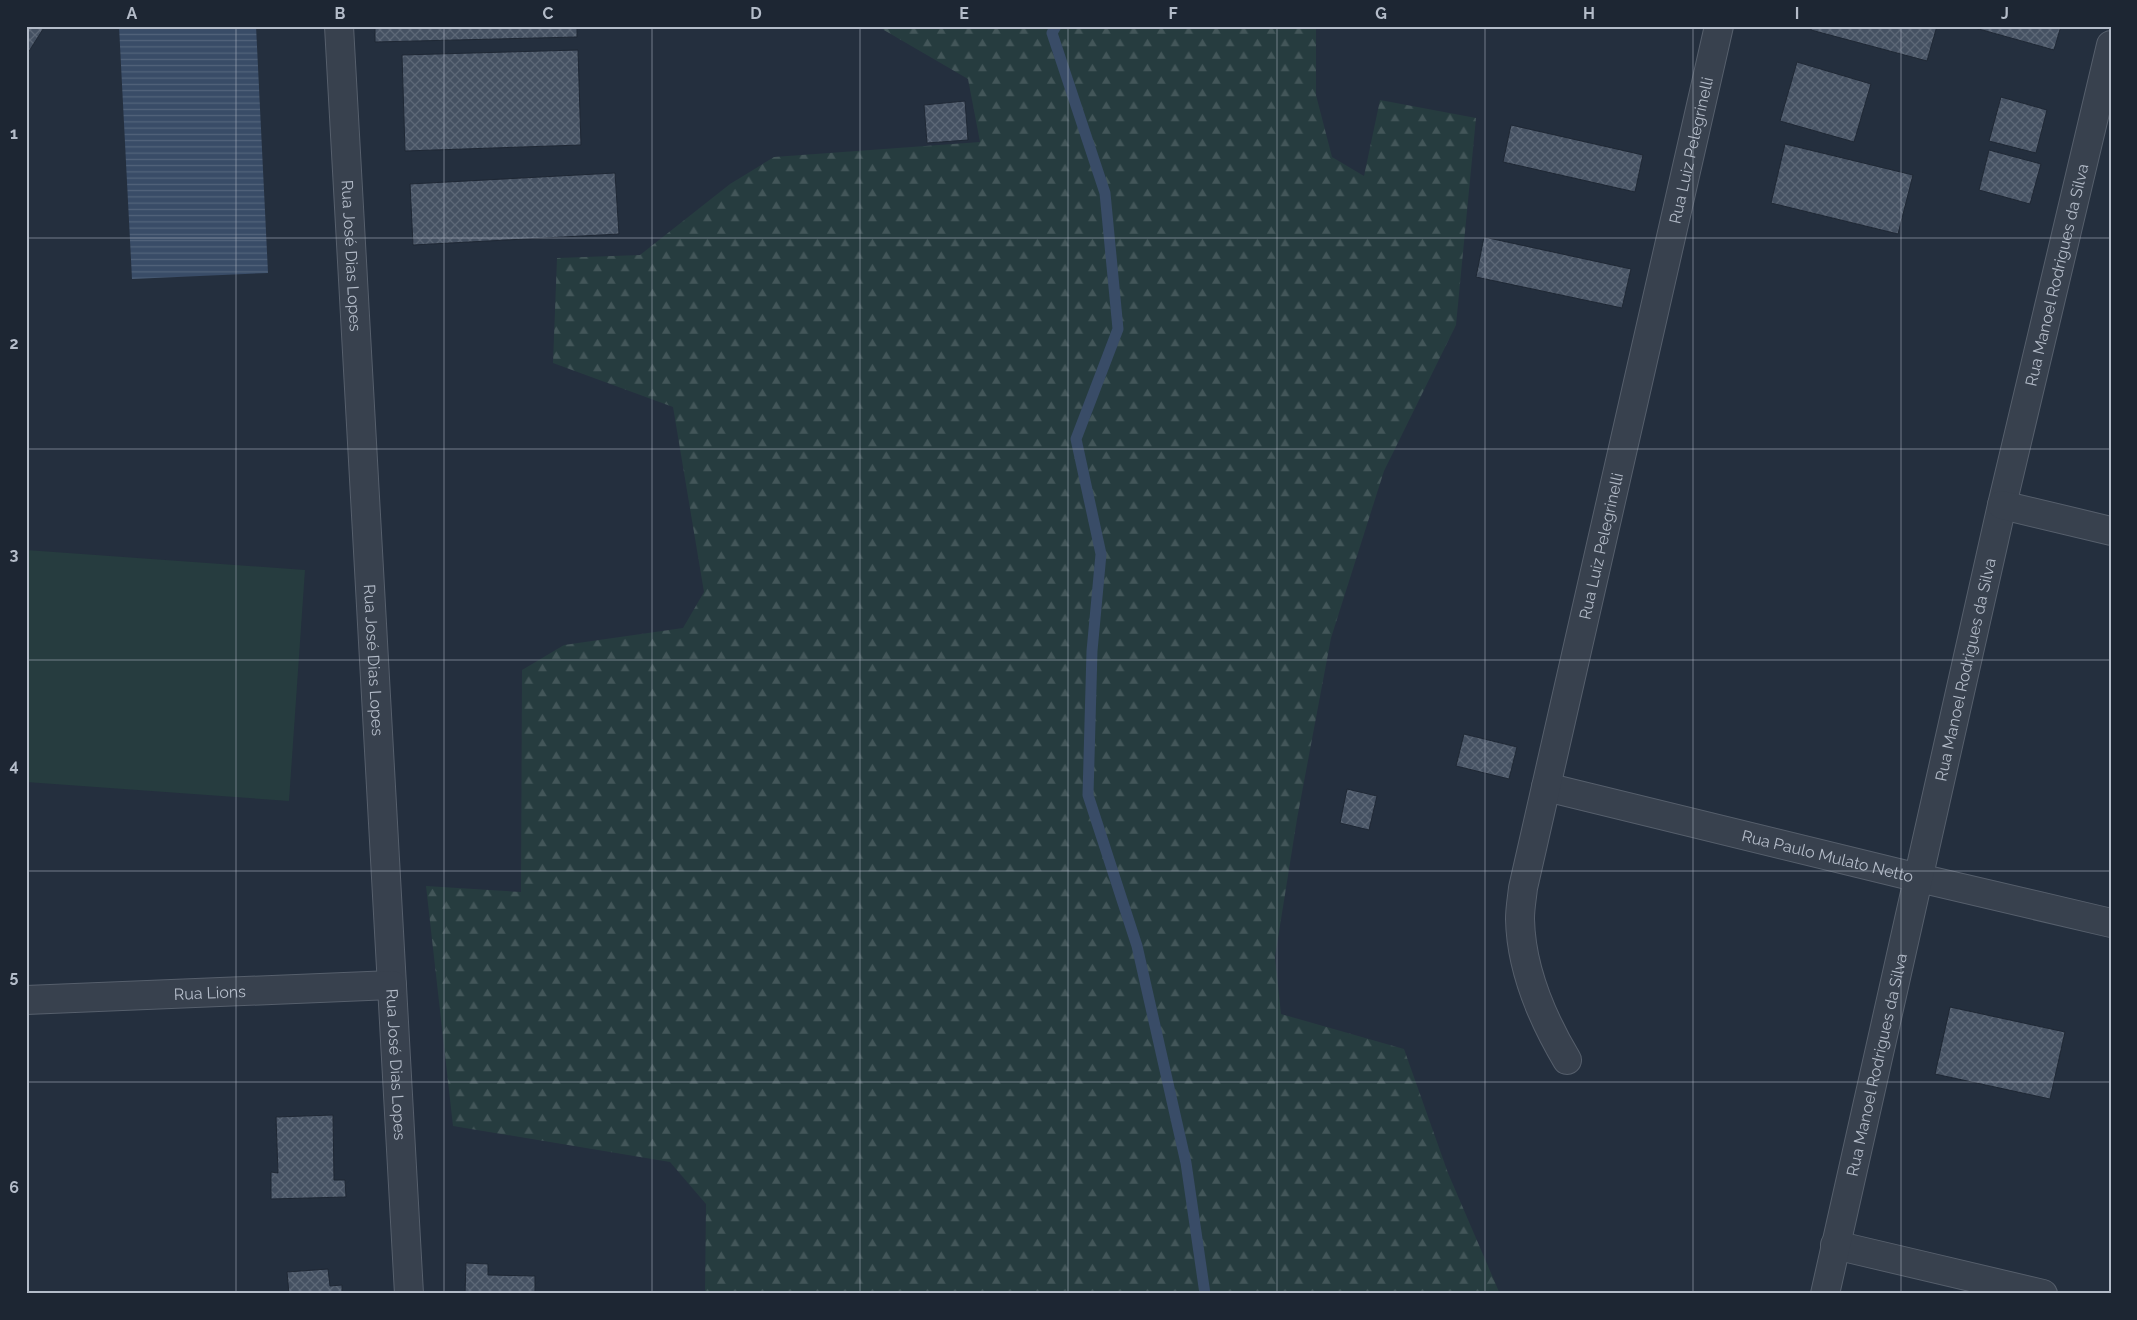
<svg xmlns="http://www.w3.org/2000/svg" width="2137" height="1320" viewBox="0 0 2137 1320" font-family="Raleway,sans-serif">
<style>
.forest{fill:url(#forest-firs)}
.pitch{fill:#263c3f}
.water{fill:url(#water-rules)}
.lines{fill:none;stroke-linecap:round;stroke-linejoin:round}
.stream{stroke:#394c67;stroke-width:11}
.building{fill:url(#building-cross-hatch);stroke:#1f2835}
.minor-casing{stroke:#565f6c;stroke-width:30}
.tertiary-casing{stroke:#565f6c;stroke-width:30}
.minor{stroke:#38414e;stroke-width:28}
.tertiary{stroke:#38414e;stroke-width:28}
.grid{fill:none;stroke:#b4bcc9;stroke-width:1;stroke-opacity:0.55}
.labels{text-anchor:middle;stroke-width:4.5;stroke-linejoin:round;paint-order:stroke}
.street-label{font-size:16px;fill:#b4bcc9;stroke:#1d2633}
.neatline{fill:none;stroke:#b4bcc9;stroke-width:2}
.grid-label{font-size:16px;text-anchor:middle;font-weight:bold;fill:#b4bcc9}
</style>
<defs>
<pattern id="forest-firs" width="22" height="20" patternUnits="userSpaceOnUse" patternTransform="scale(1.25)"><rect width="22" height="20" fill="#263c3f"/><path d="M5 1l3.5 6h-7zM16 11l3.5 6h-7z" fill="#435659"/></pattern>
<pattern id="water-rules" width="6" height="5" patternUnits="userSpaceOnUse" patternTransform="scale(1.25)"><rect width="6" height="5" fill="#394c67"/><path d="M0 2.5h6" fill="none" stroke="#53647b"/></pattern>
<pattern id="building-cross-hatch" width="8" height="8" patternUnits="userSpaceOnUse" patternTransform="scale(1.25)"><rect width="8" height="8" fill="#455162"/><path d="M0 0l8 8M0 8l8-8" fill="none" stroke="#5d6877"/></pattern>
</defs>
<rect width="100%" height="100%" fill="#242f3e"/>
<path class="forest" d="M877,26h439v69l16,62 32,19 16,-76 96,18 -20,207 -72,146 -53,167 -34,181 -22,138 6,57 123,35 44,124 52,121h-795l1,-90 -36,-42 -217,-36 -27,-240 95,6 1,-222 42,-25 119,-17 21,-36 -31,-185 -120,-44 4,-105 83,-3 90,-71 44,-27 206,-15 -12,-63z"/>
<path class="pitch" d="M26,550l279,20 -16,231 -263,-19z"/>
<path class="water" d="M119,26h137l12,247 -136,6z"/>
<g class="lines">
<path class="stream" d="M1056,26l-4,7 53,160 13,136 -42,110 25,115 -9,97 -4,144 49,151 49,217 19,131"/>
</g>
<path class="building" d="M26,26h19l-19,30z
M375,26h202v11l-202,5z
M1812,26h125l-10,35 -116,-31z
M1968,26h93l-7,24z
M578,50l3,95 -176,6 -3,-96z
M1797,62l74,22 -17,58 -74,-21z
M2001,97l46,13 -11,43 -47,-12z
M965,101l3,39 -41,3 -3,-38z
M1511,125l132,30 -8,37 -132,-30z
M1785,144l128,31 -15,59 -127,-31z
M1989,150l52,14 -11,40 -51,-14z
M615,173l4,61 -206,11 -3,-61z
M1484,237l147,32 -9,39 -146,-31z
M1464,734l53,13 -8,32 -53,-13z
M1347,789l30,7 -8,34 -29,-7z
M1950,1007l115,25 -15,67 -115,-25z
M333,1115l1,65h11l1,17 -75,2v-27l7,1 -2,-56z
M466,1263l22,1v11l47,1v18h-70z
M328,1269l2,17 12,-1v9h-53l-2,-22z"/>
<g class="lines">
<defs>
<g id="minor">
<path id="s1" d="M339,26l70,1268"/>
<path id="s2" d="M1546,787l373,91 192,45"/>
<path id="s3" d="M26,1000l366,-15"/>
<path id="s4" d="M1567,1060c-25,-42 -46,-91 -47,-141 0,-11 2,-21 3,-31l196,-862"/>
<path d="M1835,1245l208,49"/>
<path id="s5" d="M1825,1294l177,-789 109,-460"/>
</g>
<path id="tertiary" d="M2002,505l109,26"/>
</defs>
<use href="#minor" class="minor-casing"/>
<use href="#tertiary" class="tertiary-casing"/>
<use href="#minor" class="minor"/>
<use href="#tertiary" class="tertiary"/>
</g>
<path class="grid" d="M236,26v1268M444,26v1268M652,26v1268M860,26v1268M1068,26v1268M1277,26v1268M1485,26v1268M1693,26v1268M1901,26v1268M26,238h2085M26,449h2085M26,660h2085M26,871h2085M26,1082h2085"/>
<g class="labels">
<g class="street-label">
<text dy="6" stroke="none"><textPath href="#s4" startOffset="938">Rua Luiz Pelegrinelli</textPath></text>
<text dy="6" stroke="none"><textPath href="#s1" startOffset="230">Rua José Dias Lopes</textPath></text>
<text dy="6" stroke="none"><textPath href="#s5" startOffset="1045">Rua Manoel Rodrigues da Silva</textPath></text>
<text dy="6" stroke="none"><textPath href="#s4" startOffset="532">Rua Luiz Pelegrinelli</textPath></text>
<text dy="6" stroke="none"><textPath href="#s1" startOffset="635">Rua José Dias Lopes</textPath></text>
<text dy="6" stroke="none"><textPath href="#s5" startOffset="640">Rua Manoel Rodrigues da Silva</textPath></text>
<text dy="6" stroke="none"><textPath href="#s2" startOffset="290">Rua Paulo Mulato Netto</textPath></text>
<text dy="6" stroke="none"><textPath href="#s3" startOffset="184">Rua Lions</textPath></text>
<text dy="6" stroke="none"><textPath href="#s1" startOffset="1040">Rua José Dias Lopes</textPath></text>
<text dy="6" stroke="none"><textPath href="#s5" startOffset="235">Rua Manoel Rodrigues da Silva</textPath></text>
</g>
</g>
<rect width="2137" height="1320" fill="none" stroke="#1d2633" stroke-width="55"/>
<rect x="28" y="28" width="2082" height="1264" class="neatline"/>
<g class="grid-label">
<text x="132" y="19">A</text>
<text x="340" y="19">B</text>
<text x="548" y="19">C</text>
<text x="756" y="19">D</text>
<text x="964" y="19">E</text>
<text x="1173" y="19">F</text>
<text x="1381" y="19">G</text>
<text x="1589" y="19">H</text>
<text x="1797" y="19">I</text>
<text x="2005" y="19">J</text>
<text x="14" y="139">1</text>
<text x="14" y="349">2</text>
<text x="14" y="560">3</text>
<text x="14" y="771">4</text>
<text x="14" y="982">5</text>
<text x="14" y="1193">6</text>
</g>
</svg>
